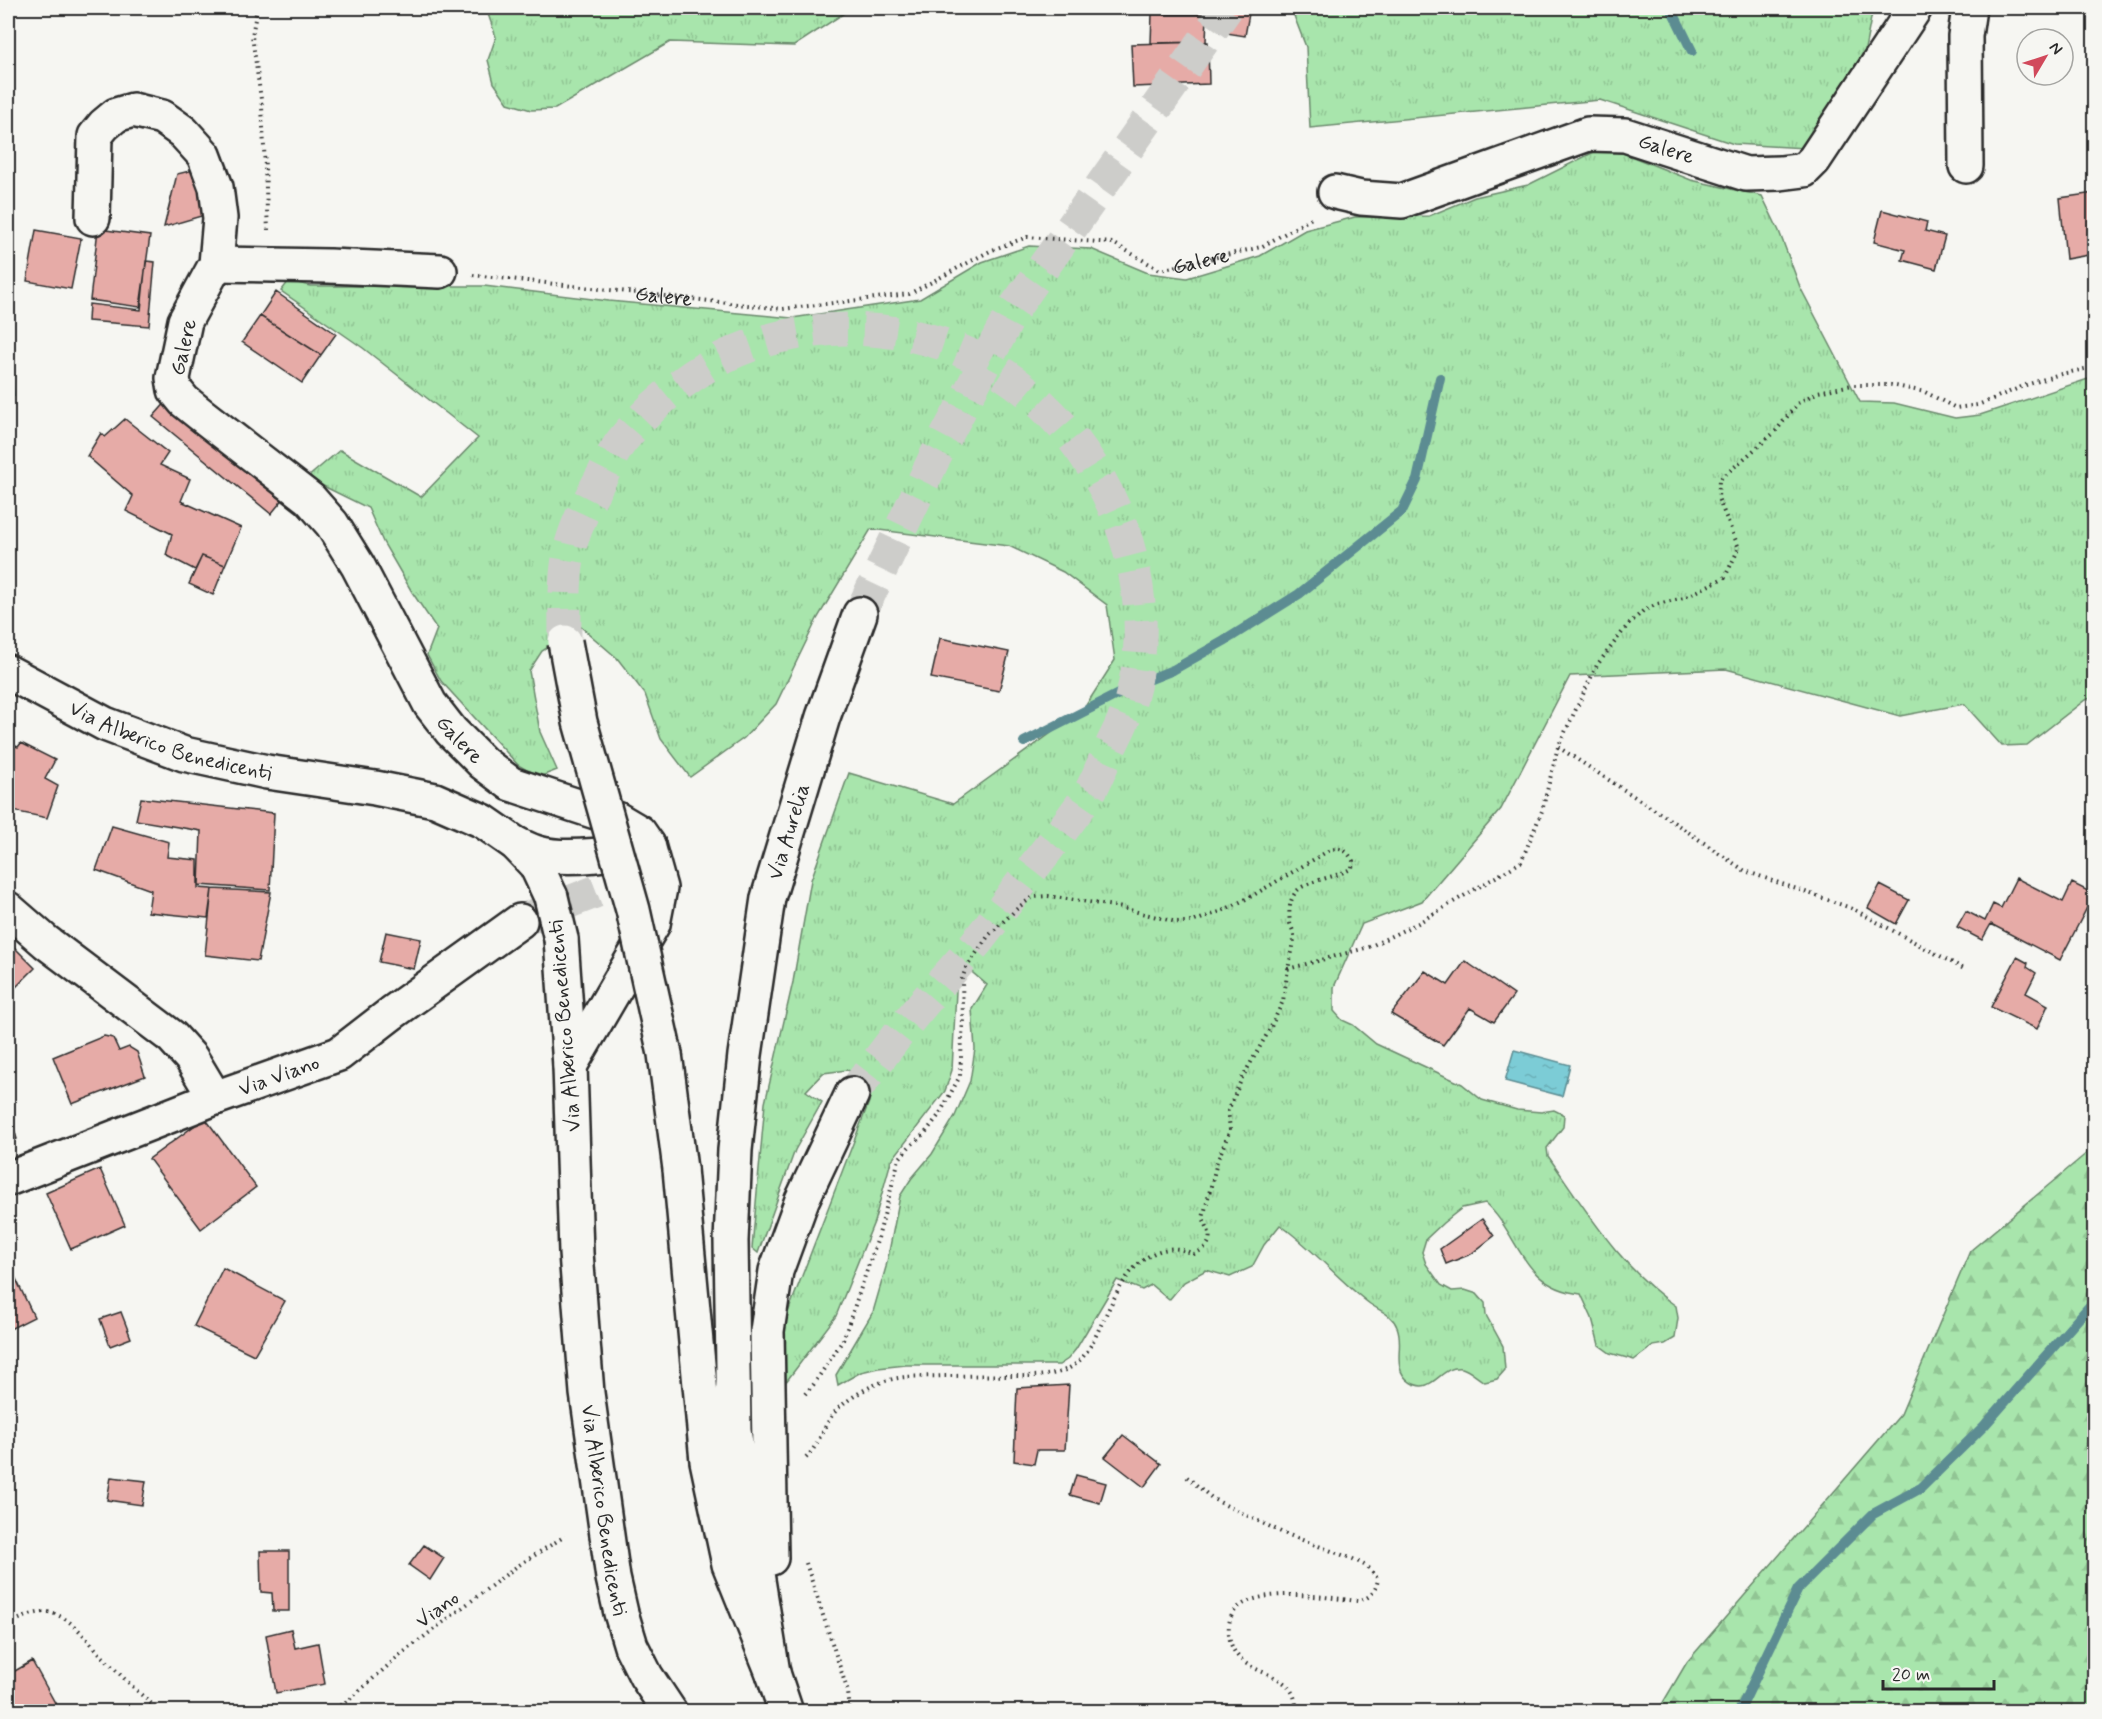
<svg xmlns="http://www.w3.org/2000/svg" width="2102" height="1719" viewBox="0 0 2102 1719" font-family="Mynerve,sans-serif">
<style>
.grass{fill:url(#grass-tufts);stroke:#6a886c;stroke-width:1.5}
.forest{fill:url(#forest-firs);stroke:#6a886c;stroke-width:1.5}
.water{fill:url(#water-ripples);stroke:#5c8c92;stroke-width:1.5}
.lines{fill:none;stroke-linecap:round;stroke-linejoin:round}
.stream{stroke:#5c8c92;stroke-width:10}
.building{fill:#e6aba7;stroke:#2b2b2b;stroke-width:1.5}
.street-tunnel{stroke:#cdcdca;stroke-width:33;stroke-dasharray:33 16;stroke-linecap:butt}
.highway-tunnel{stroke:#cdcdca;stroke-width:33;stroke-dasharray:33 16;stroke-linecap:butt}
.street-casing{stroke:#2b2b2b;stroke-width:38}
.secondary-casing{stroke:#2b2b2b;stroke-width:38}
.highway-casing{stroke:#2b2b2b;stroke-width:38}
.path{stroke:#2b2b2b;stroke-width:4;stroke-dasharray:1.5 4.5;stroke-linecap:butt}
.street{stroke:#f6f6f2;stroke-width:33}
.secondary{stroke:#f6f6f2;stroke-width:33}
.highway{stroke:#f6f6f2;stroke-width:33}
.secondary-bridge-casing{stroke:#2b2b2b;stroke-width:38;stroke-linecap:butt}
.highway-bridge-casing{stroke:#2b2b2b;stroke-width:38;stroke-linecap:butt}
.secondary-bridge{stroke:#f6f6f2;stroke-width:33}
.highway-bridge{stroke:#f6f6f2;stroke-width:33}
.labels{text-anchor:middle;stroke-width:5;stroke-linejoin:round;paint-order:stroke}
.street-label{font-size:21px;fill:#2b2b2b;stroke:#f6f6f2}
</style>
<defs>
<pattern id="grass-tufts" width="24" height="20" patternUnits="userSpaceOnUse" patternTransform="scale(1.5)"><rect width="24" height="20" fill="#a8e5ac"/><path d="M3 7l-1-3M5 7V3M7 7l1-3M15 17l-1-3M17 17v-4M19 17l1-3" fill="none" stroke="#91c594"/></pattern>
<pattern id="forest-firs" width="22" height="20" patternUnits="userSpaceOnUse" patternTransform="scale(1.5)"><rect width="22" height="20" fill="#a8e5ac"/><path d="M5 1l3.5 6h-7zM16 11l3.5 6h-7z" fill="#91c594"/></pattern>
<pattern id="water-ripples" width="26" height="14" patternUnits="userSpaceOnUse" patternTransform="scale(1.5)"><rect width="26" height="14" fill="#7cccd6"/><path d="M2 4q2-2 4 0t4 0M15 11q2-2 4 0t4 0" fill="none" stroke="#6bafb8"/></pattern>
</defs>
<rect width="100%" height="100%" fill="#f6f6f2"/>
<filter id="ink" filterUnits="userSpaceOnUse"><feTurbulence type="fractalNoise" baseFrequency=".0167" numOctaves="2"/><feDisplacementMap in="SourceGraphic" scale="12" xChannelSelector="R" yChannelSelector="G"/><feConvolveMatrix kernelMatrix="1 2 1 2 8 2 1 2 1" color-interpolation-filters="sRGB"/></filter>
<g filter="url(#ink)">
<path class="grass" d="M486,8h366l-58,38 -124,-4 -115,67 -24,1 -23,-7 -14,-20 -6,-23 8,-23z
M1291,8h582l-16,82 -52,58 -71,-4 -134,-44 -290,28 -4,-81z
M1598,150l25,3 68,27 71,16 17,35 21,56 60,115 34,1 61,15 25,-3 114,-38v320l-9,3 -58,45 -25,1 -38,-42 -64,12 -174,-47 -156,7 -69,133 -79,92 -60,23 -28,63v24l8,9 11,5 23,19 86,40 20,16 35,10 24,2 13,-2 10,5 -1,12 -16,21 1,8c38,54 72,112 128,150l2,12 -3,20 -10,6 -12,2 -19,14 -24,-7 -11,-8 -7,-27 -11,-24c-61,-7 -60,-59 -96,-91l-23,5 -19,15 -17,16 -4,13 4,12 15,21 11,6 13,-1 12,4 8,9 1,12 17,31 2,24 -8,9 -12,3c-7,-3 -15,-12 -23,-14 -22,-4 -29,29 -52,14 -20,-14 -5,-37 -13,-55 -5,-13 -17,-16 -27,-23 -32,-24 -57,-56 -90,-79l-16,20 -12,22 -22,10 -24,-7 -22,12 -15,18 -18,-15 -9,5 -25,-10 -41,69 -8,10 -9,6h-153l-28,3 -17,4 -23,13 -2,-10 37,-63 13,-45 14,-71 11,-17 21,-25 23,-38 15,-35 5,-32 -3,-40 15,-24 -26,-22 -5,28 -4,79 -7,21 -54,70 -17,61 -38,94 -57,75 -1,-31 7,-40 84,-218 -1,-12 -8,-16 -13,-4 -24,3 -17,18 16,11 -27,48 -37,103 -6,-5 13,-145 28,-121 18,-102 38,-107 104,31 130,-94 32,-50 -8,-55 -44,-33 -54,-26 -138,-17 -54,90 -41,85 -32,34 -54,39 -29,-38 -16,-45 -28,-36 -36,-31 -39,24 -13,20 11,61 17,38 -18,7 -21,-12 -77,-84 -14,-26 10,-26 -25,-37 -29,-50 -15,-34 -61,-30 33,-28 81,47 57,-59 -115,-90 -82,-57 8,-10 21,5h174l125,15 183,17 128,-19 62,-37 47,-16 62,3 57,24 39,5 73,-22 45,-26 50,-13 74,-1 46,-19 53,-12z"/>
<path class="forest" d="M2094,1147v564h-436l29,-49 214,-248 69,-163z"/>
<path class="water" d="M8,327l6,69h-6z
M1514,1050l56,15 -8,31 -57,-15z"/>
<g class="lines">
<path class="stream" d="M1671,8l21,43
M1024,742l114,-58 35,-14 51,-29 75,-47 103,-83 15,-31 23,-102
M1739,1712l59,-123 75,-75 48,-26 63,-62 110,-125"/>
</g>
<path class="building" d="M1224,8h26l-5,28 -25,-4z
M1152,14h55l-1,28 -55,1z
M1208,42l1,42 -76,3 -2,-43z
M202,168l6,46 -44,13 13,-53z
M2094,193v61l-28,5 -6,-61z
M1882,210l45,12 -2,9 20,5 -9,33 -34,-9 3,-10 -31,-8z
M98,229l52,7 -10,71 -50,-7z
M36,230l45,8 -10,51 -44,-8z
M146,261l9,1 -6,64 -61,-5 1,-17 52,6z
M276,292l60,42 -15,21 -61,-39z
M260,316l61,39 -19,28 -60,-41z
M168,400l117,97 -14,17 -118,-97z
M125,419l43,34 -8,12 30,14 -9,22 60,27 -16,37 -23,-9 -7,14 -29,-15 6,-21 -46,-23 7,-15 -46,-40 14,-23 4,4z
M202,556l23,9 -12,30 -24,-11z
M940,638l69,14 -10,39 -68,-13z
M8,743l10,4 3,-4 34,17 -10,19 13,7 -11,32 -39,-8z
M141,798l133,15 -4,77 -71,-5 2,-54 -65,-11z
M112,826l57,16 -2,15 31,3v28l14,1 -4,29 -60,-6 3,-22 -55,-20z
M2016,878l47,24 9,-19 22,11 -34,66 -69,-36 -9,16 -25,-13 9,-16 19,10 8,-17 8,4z
M1880,885l29,15 -13,24 -28,-16z
M212,889l59,3 -13,69 -53,-6z
M386,932l35,7 -7,30 -35,-7z
M12,945l23,23 -27,27v-46z
M2017,957l11,6 -1,4 9,6 -10,20 22,12 -11,24 -46,-22z
M1465,961l49,34 -20,27 -24,-14 -27,37 -52,-31 34,-43 23,14z
M104,1036l9,2 6,13 10,-4 8,5 8,24 -73,28 -19,-47z
M8,1110l9,29 -9,3z
M205,1118l51,69 -55,42 -52,-70z
M100,1169l25,56 -54,24 -25,-56z
M1482,1219l12,17 -23,18 -25,10 -6,-15z
M8,1262l26,55 -26,13z
M223,1268l62,33 -31,54 -60,-29z
M121,1312l10,26 -21,8 -10,-27z
M1069,1385l-4,65h-28l-3,14 -20,-3 3,-73z
M1123,1435l38,29 -17,23 -39,-30z
M1076,1475l30,8 -6,20 -30,-8z
M111,1477l35,4 -4,24 -35,-5z
M424,1545l20,13 -14,22 -21,-15z
M260,1551h29v60h-16l-1,-18 -11,-1z
M291,1629l4,19 23,-5 7,41 -49,9 -10,-58z
M32,1661l28,51h-52v-37z"/>
<g class="lines">
<path class="street-tunnel" d="M520,921l132,-51"/>
<path class="highway-tunnel" d="M860,614l74,-155 79,-149 214,-302
M565,642c0,-33 -2,-66 6,-98 7,-24 19,-46 31,-68 7,-13 13,-28 23,-39 27,-33 61,-60 99,-80 74,-38 180,-37 254,2 70,37 120,100 146,174 19,56 23,122 3,178 -6,16 -15,32 -22,48 -5,11 -9,23 -16,34 -19,29 -42,56 -63,84 -17,22 -33,45 -50,66 -21,25 -44,49 -64,74 -21,25 -40,52 -60,77"/>
<defs>
<g id="street">
<path d="M1966,166l-1,-130 4,-28"/>
<path id="s2" d="M1335,192l26,6 41,3 186,-67 37,1 121,39 34,-1 24,-3 10,-10 101,-152"/>
<path id="s3" d="M93,218l2,-82 9,-11 12,-10 17,-5 29,7 21,15 21,23 12,32 4,31 -4,46 -31,57 -12,57 2,12 9,11 15,12 111,86 22,25 26,42 72,138 21,27 32,32 28,21 106,35 22,13 9,13c-26,9 -83,16 -110,8 -7,-2 -15,-6 -22,-9"/>
<path d="M216,264l113,2 111,5"/>
<path d="M8,909l38,33 126,95 19,21 24,40"/>
<path d="M570,1066l83,-142 7,-36 -12,-43"/>
<path id="s4" d="M8,1179l207,-81 124,-44 53,-41 128,-92"/>
</g>
<g id="secondary">
<path id="s5" d="M8,672l97,52 79,30 83,18 108,16 60,12 48,21 33,23 20,21 15,32"/>
<path id="s6" d="M561,939l9,127 6,187 11,140 26,185 8,35 10,33 15,30 24,36"/>
</g>
<g id="highway">
<path d="M680,1169l27,292 22,103 44,109 13,39"/>
<path d="M771,1558l-4,-227 9,-60 26,-71 50,-106"/>
<path id="s7" d="M773,1673l-39,-242 -3,-190 4,-91 10,-95 23,-157 55,-181 37,-103"/>
</g>
</defs>
<use href="#street" class="street-casing"/>
<use href="#secondary" class="secondary-casing"/>
<use href="#highway" class="highway-casing"/>
<g class="path">
<path d="M257,8l-5,28 10,70 6,124"/>
<path id="s1" d="M473,275l310,34 126,-15 83,-44 35,-13 86,6 47,27 101,-23 51,-29"/>
<path d="M1558,747l114,74 73,50 106,37 115,62"/>
<path d="M805,1394l9,-10 29,-44 35,-102 21,-79 10,-12 16,-14 14,-18 21,-39 3,-57 -1,-40 4,-11 23,-33 31,-29 13,-9 15,-1 66,10 62,16h16l30,-11 30,-15 76,-45c12,-5 19,-1 25,10l-1,7c-15,9 -32,10 -48,18 -14,6 -16,23 -14,37 1,4 4,9 4,13 0,11 -4,23 -6,33"/>
<path d="M806,1458c15,-15 18,-38 35,-52 13,-11 31,-22 48,-26 17,-5 36,-3 54,-4 21,0 42,-1 64,0 22,0 47,2 66,-10 13,-9 20,-24 26,-37 15,-30 31,-74 69,-80 9,-2 18,2 26,5 20,-9 18,-18 9,-36l14,-56 13,-32 -2,-19 14,-33 28,-49 13,-28 5,-32 81,-22 49,-24 103,-61 21,-51 16,-64 39,-82 30,-39 16,-15 14,-7 27,-6 41,-21 14,-29 -21,-50 1,-18 56,-48 23,-29 20,-11 34,-7h39l34,7 31,16 22,-3 48,-20 31,-10 37,-8"/>
<path d="M1187,1477l26,22 68,33 72,27 15,8 10,12c-2,13 -8,19 -20,22 -30,-3 -124,-21 -129,24 -1,10 1,21 8,30 17,23 61,16 59,57"/>
<path d="M806,1563l42,129 2,20"/>
<path d="M8,1624c12,-5 30,-15 44,-11 23,7 36,29 52,45 18,19 37,37 57,54"/>
<path d="M330,1712l20,-13 50,-44 116,-88 49,-31"/>
</g>
<use href="#street" class="street"/>
<use href="#secondary" class="secondary"/>
<use href="#highway" class="highway"/>
<defs>
<path id="secondary-bridge" d="M551,897l10,42"/>
<path id="highway-bridge" d="M565,642l15,80 53,188 32,144 15,115"/>
</defs>
<use href="#secondary-bridge" class="secondary-bridge-casing"/>
<use href="#highway-bridge" class="highway-bridge-casing"/>
<use href="#secondary-bridge" class="secondary-bridge"/>
<use href="#highway-bridge" class="highway-bridge"/>
</g>
</g>
<g class="labels">
<g class="street-label">
<text dy="7" stroke="none"><textPath href="#s2" startOffset="346">Galere</textPath></text>
<text dy="7" stroke="none"><textPath href="#s1" startOffset="752">Galere</textPath></text>
<text dy="7" stroke="none"><textPath href="#s1" startOffset="192">Galere</textPath></text>
<text transform="translate(183 347) rotate(-77)" y="7">Galere</text>
<text dy="7" stroke="none"><textPath href="#s5" startOffset="178">Via Alberico Benedicenti</textPath></text>
<text dy="7" stroke="none"><textPath href="#s3" startOffset="922">Galere</textPath></text>
<text dy="7" stroke="none"><textPath href="#s7" startOffset="850">Via Aurelia</textPath></text>
<text transform="translate(564 1026) rotate(-95)" y="7">Via Alberico Benedicenti</text>
<text dy="7" stroke="none"><textPath href="#s4" startOffset="290">Via Viano</textPath></text>
<text dy="7" stroke="none"><textPath href="#s6" startOffset="573">Via Alberico Benedicenti</textPath></text>
<text transform="translate(437 1609) rotate(-36)" y="7">Viano</text>
</g>
</g>
<rect width="2102" height="1719" fill="none" stroke="#f6f6f2" stroke-width="30"/>
<rect x="15" y="15" width="2072" height="1689" fill="none" stroke="#2b2b2b" stroke-width="2" filter="url(#ink)"/>
<g transform="translate(2045 57) rotate(51)"><circle r="28" fill="#f6f6f2" stroke="#a5a5a2" stroke-width="1.5"/>
<path d="M0-4.5L10 22L0 15L-10 22Z" fill="#d1495b"/>
<text y="-9" font-size="16" font-weight="bold" text-anchor="middle" fill="#2b2b2b">N</text>
</g>
<path d="M1883 1680v9h111v-9" fill="none" stroke="#2b2b2b" stroke-width="3"/>
<text x="1892" y="1680" font-size="18" fill="#2b2b2b" stroke="#f6f6f2" stroke-width="4.5" paint-order="stroke">20 m</text>
</svg>
